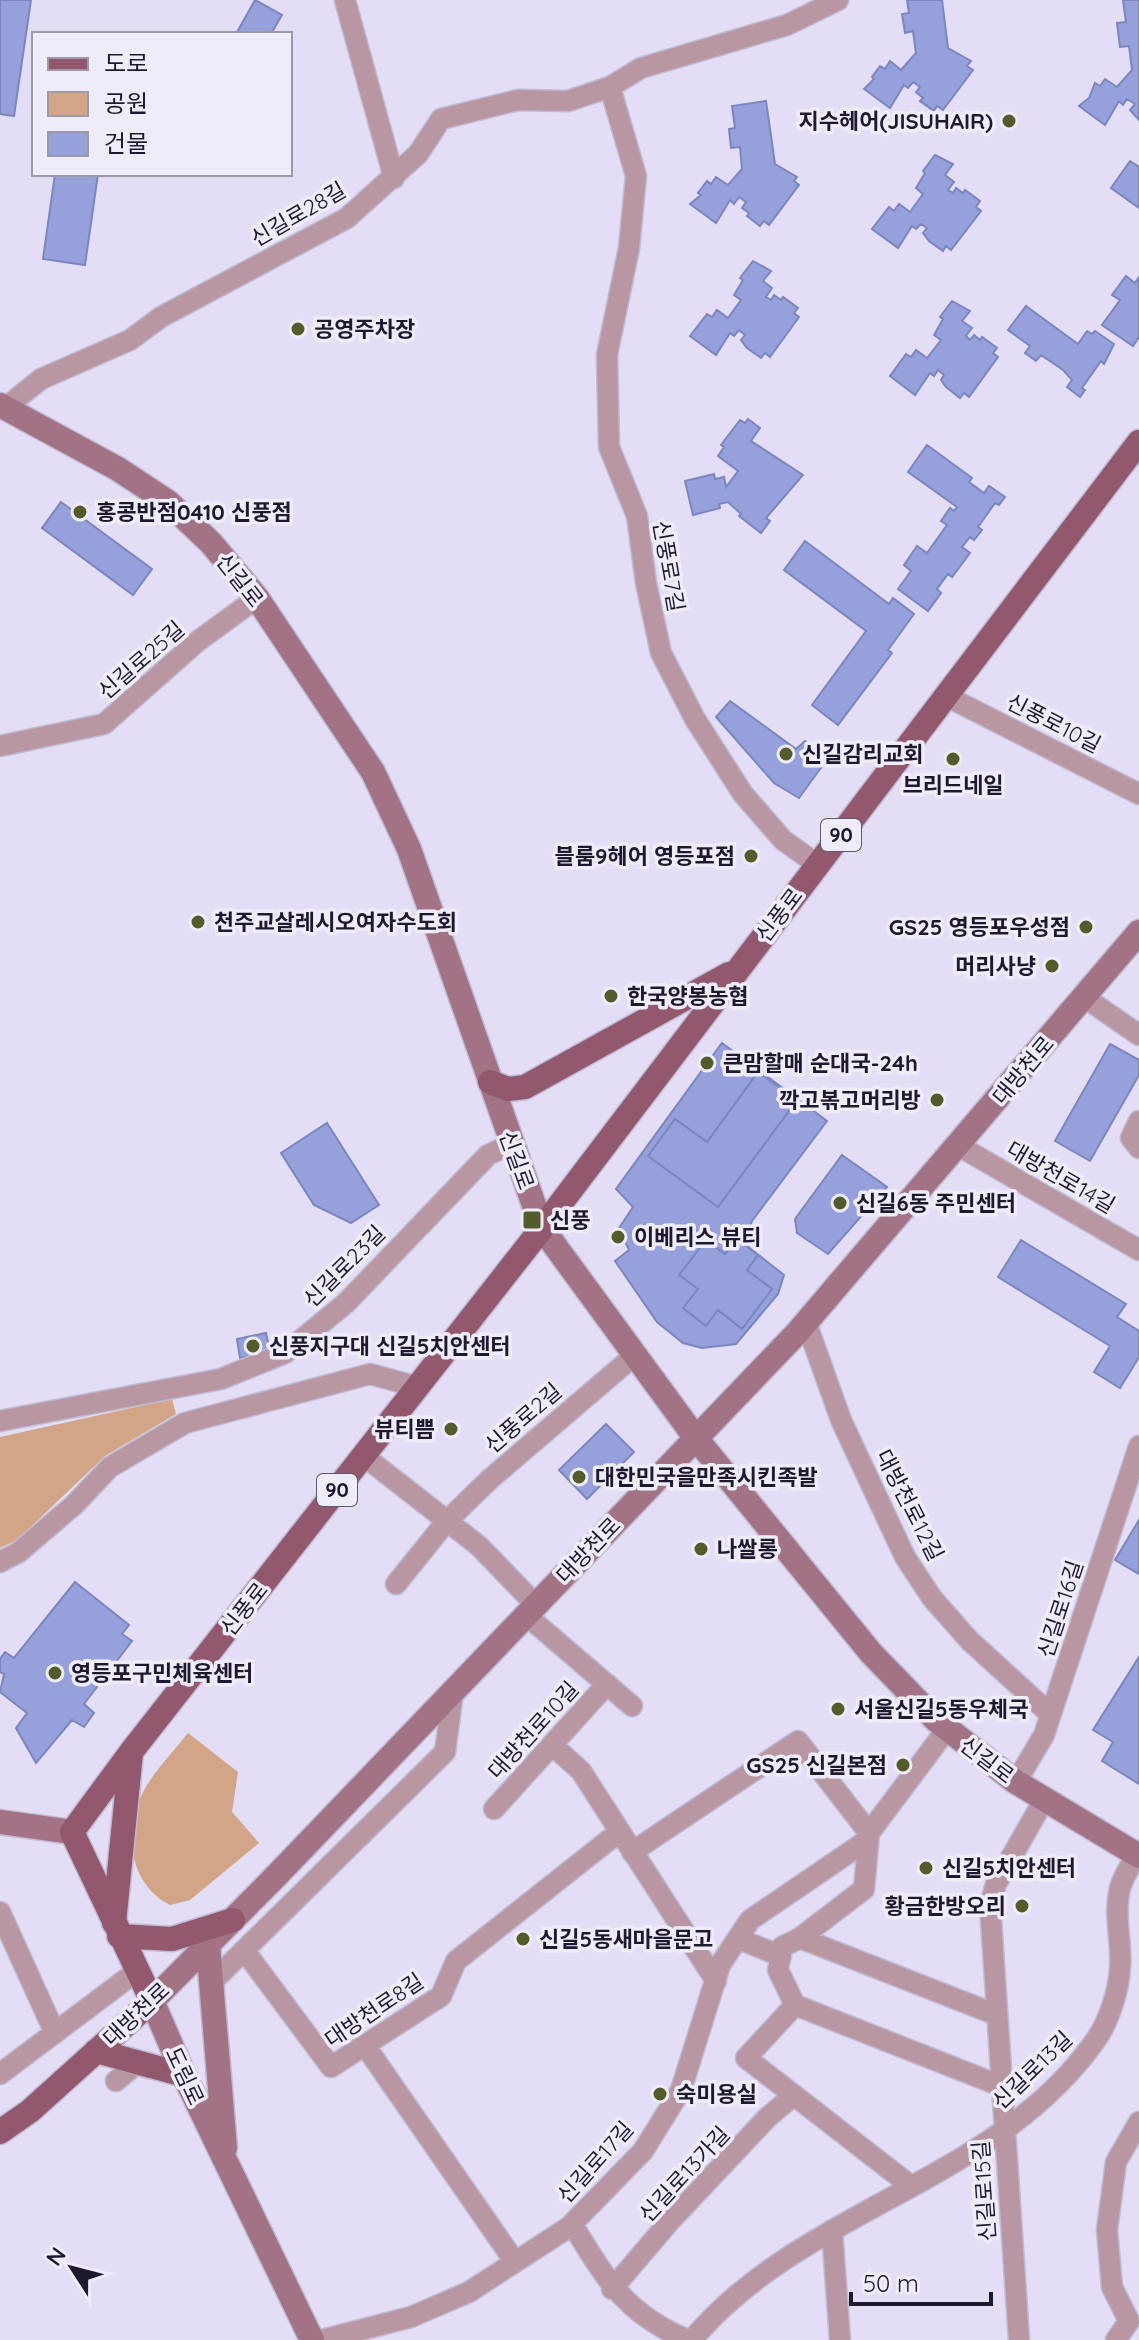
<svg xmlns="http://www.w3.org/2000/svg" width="1139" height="2340" viewBox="0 0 1139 2340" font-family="Quicksand,'Noto Sans KR',sans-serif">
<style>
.green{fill:#d3a587}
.building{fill:#96a1db;stroke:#7c86be;stroke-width:2}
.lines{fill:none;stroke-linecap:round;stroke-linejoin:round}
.street-casing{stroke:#c0bad2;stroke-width:23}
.secondary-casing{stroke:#c0bad2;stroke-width:27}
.primary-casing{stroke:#c0bad2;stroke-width:27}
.street{stroke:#b897a2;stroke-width:20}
.secondary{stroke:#a27384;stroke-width:24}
.primary{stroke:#91586e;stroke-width:24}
.poi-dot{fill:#545b2a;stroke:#efecf9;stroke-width:3}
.labels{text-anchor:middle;stroke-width:7;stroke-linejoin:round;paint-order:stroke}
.shield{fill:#efecf9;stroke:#5d586c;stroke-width:2}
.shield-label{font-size:20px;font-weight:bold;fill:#1f192f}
.poi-label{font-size:22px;font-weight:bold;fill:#1f192f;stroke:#efecf9;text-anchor:start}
.street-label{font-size:22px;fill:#1f192f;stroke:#efecf9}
</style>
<rect width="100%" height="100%" fill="#e3ddf6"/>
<path class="green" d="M172,1399l4,15 -71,42 -88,84 -17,8v-111z
M188,1733l50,39 -6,40 27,31 -69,57 -20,5c-43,-22 -48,-79 -24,-118 11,-19 29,-37 42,-54z"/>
<path class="building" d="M0,0h31l-17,116 -14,-2z
M255,0l27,15 -11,19h-35z
M907,0h35l6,48 23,13 -4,5 6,4 -30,40 -6,-4 -3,5 -14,-10 3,-3 -7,-6 4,-5 -7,-5 -5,6 -4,-3 -14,23 -26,-19 10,-10 -2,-2 8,-11 5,3 5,-8 11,9 15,-17 -3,-22 -8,2 -3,-19 7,-1z
M1123,0h16v120l-9,-10 5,-6 -8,-5 -4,6 -4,-4 -14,24 -26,-19 10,-8 6,-15 5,3 5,-7 12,8 15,-17 -3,-24 -9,1 -3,-24 9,-1z
M766,101l9,63 22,13 -3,4 5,4 -30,40 -5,-4 -4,5 -13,-10 2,-3 -7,-5 4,-6 -7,-5 -5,7 -4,-4 -14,23 -26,-19 11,-9 -3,-2 9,-12 4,3 5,-7 12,8 14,-16 -2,-22 -9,1 -2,-19 6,-1 -3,-22z
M935,155l18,9 -8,11 9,7 -6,8 5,3 3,-5 7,5 2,-3 15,11 -4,6 5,4 -30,39 -5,-4 -3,5 -14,-10 -6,-8 4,-5 -6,-4 -5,5 -4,-3 -14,22 -26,-19 17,-22 5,4 5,-7 11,8 13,-18 -7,-6 9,-15 -2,-2z
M1130,161l9,6v41l-28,-20z
M55,174h43l-13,91 -42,-6z
M753,261l18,10 -8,10 9,7 -6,9 5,3 3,-5 7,5 2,-3 15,11 -4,5 5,4 -29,40 -5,-4 -4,5 -14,-10 -6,-8 4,-5 -6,-5 -5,6 -4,-3 -14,22 -26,-19 17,-22 5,3 5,-7 11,8 13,-18 -7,-5 9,-15 -3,-2z
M1126,276l9,7 4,-6v60l-6,9 -31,-21 18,-25 -8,-5z
M952,301l18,10 -8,10 10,7 -6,8 4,4 4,-5 6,5 2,-3 15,11 -4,5 5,4 -29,40 -5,-4 -4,5 -14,-11 -5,-7 3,-5 -6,-5 -4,6 -4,-3 -15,22 -25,-19 16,-22 5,3 5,-7 11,8 14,-18 -7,-5 9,-16 -3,-2z
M1026,306l52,38 9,-13 5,3 3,-3 19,13 -10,20 -3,-3 -19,27 3,2 -5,7 -13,-10 5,-7 -9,-10 -22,-15 -5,6 -11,-8 5,-7 -22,-16z
M748,419l12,9 -9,13 52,34 -37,43 4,3 -9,12 -22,-17 2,-2 -13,-12 -9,2 1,4 -27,7 -8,-34 29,-7 1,5 9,-2 2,10 12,-16 -20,-15 6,-9 -3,-2 19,-25 5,3z
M927,445l45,33 -3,4 15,11 5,-7 16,11 -6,8 -4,-2 -17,24 4,3 -8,10 -4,-3 -8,10 8,6 -18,24 -4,-3 -11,15 4,4 -13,18 -30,-22 13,-18 -7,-6 13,-19 10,7 20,-28 -6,-4 9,-13 4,3 3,-4 -49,-35z
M61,502l91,67 -19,26 -91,-67z
M805,541l84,63 4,-6 21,16 -26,36 4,3 -54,72 -26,-20 54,-74 -82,-61z
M730,701l66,48 9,-8 23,17 -29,40 -25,-15 -58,-66z
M722,1043l105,78 -75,100 -10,21 42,33 -6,19 -42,50 -34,4 -19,-5 -26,-21 -42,-61 14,-11 -10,-22 14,-21 -17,-18z
M1110,1044l29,16v15l-49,86 -35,-20z
M758,1072l39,28 -79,107 -70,-51 27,-37 32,23z
M327,1123l52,82 -28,18 -37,-18 -33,-52z
M842,1155l45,32 -59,67 -31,-21 -2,-14z
M737,1239l21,16 -11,15 25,19 -30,40 -24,-19 -12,16 -23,-18 15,-19 -19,-14 27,-35 19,14z
M1021,1240l105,64 -9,13 22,14v26l-19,31 -26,-16 16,-26 -112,-69z
M266,1333l4,19 -30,6 -3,-19z
M606,1424l28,28 -47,47 -28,-29z
M1139,1520v54l-24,-14z
M75,1582l54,43 -7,9 10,7 -48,63 10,9 -10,14 -12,-7 -36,43 -20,-35 11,-15 -27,-21 4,-18 -4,-2v-13l5,-7 9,6z
M1139,1657v127l-37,-23 11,-19 -20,-12z"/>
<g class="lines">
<defs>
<path id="street" d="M345,0l49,178
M610,87l26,89 -7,72 -22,107 2,92 28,69 9,67 15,70 34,66 48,75 40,46 35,25
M5,408l36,-29 89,-39 31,-23 186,-99 71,-64 23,-35 77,-19 50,1 42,-14 31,-19 146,-43 51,-25
M946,696l193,98
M0,746l104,-22 94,-83 59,-43
M1084,997l55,38
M1139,1121l-8,17 8,10
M959,1146l180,104
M806,1322l35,98 64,137 27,41 37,42 81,74
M0,1421l221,-42 64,-26 61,-50 142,-148 23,-11
M364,1456l115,90 57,59
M0,1562l19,-10 56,-48 35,-37 75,-44 185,-49 48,13
M396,1584l50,-62 43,-42 146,-125
M526,1615l106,91
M552,1745l29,26 135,210
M1016,1782l28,-47 95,-289
M494,1809l113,-125
M0,1912l54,119
M800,1938l197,77
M739,1939l42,17
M244,1950l87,117 110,-71 15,-35 163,-129
M211,1983l234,-231 8,-60
M795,2005l-17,-35 4,-23 18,-9 64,-49 5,-56 78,-104
M795,2005l-49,53 165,128
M795,2005l206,81
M366,2047l149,215
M0,2074l137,-103
M116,2081l20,-17 13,4
M572,2224c34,55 53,90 116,116
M832,2230l8,110
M612,2289l58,-68 97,-103 27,-23
M322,2340l89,-23 58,-25 100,-65 74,-76 38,-61 39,-125 30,-45 116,-79 3,-8 -71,-92 -166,111
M692,2340c109,-131 303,-157 403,-299 14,-19 24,-51 25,-74 2,-25 -6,-49 -1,-74 2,-14 11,-26 18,-38
M1019,2340l-29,-435 6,-21 48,-84
M1116,2340l13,-19 -17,-34 -5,-57 9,-68 23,-40"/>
<path id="secondary" d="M0,405l118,64 50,33 43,41 46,55 116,174 36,77 133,379 153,209 176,216 65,67 80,62 123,74
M0,1822l72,10
M208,1945l17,203
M312,2340l-128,-265 -32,-74 127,-128 518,-540 342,-401"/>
<path id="primary" d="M490,1082l18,7 17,-2 204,-113
M114,1923l17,-170
M119,1936l53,3 61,-19
M96,2051l88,24
M0,2132l30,-21 122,-110 -80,-169 59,-80 411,-524 597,-786"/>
</defs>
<use href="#street" class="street-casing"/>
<use href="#secondary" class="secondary-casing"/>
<use href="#primary" class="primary-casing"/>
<use href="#street" class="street"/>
<use href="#secondary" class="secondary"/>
<use href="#primary" class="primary"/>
</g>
<g class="poi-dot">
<circle cx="1009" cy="121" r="8"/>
<circle cx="298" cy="329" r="8"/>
<circle cx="80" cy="512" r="8"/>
<circle cx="786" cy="754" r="8"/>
<circle cx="953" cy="759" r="8"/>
<circle cx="751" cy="856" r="8"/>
<circle cx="198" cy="922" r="8"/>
<circle cx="1086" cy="927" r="8"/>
<circle cx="1052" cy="966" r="8"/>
<circle cx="611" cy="996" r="8"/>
<circle cx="707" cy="1063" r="8"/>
<circle cx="937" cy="1100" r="8"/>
<circle cx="840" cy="1203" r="8"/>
<rect x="522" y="1210" width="20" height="20" rx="4"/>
<circle cx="618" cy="1237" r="8"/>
<circle cx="253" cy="1346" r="8"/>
<circle cx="451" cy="1429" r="8"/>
<circle cx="579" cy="1477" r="8"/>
<circle cx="701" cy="1549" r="8"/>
<circle cx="55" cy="1673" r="8"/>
<circle cx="838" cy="1709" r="8"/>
<circle cx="903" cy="1765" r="8"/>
<circle cx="926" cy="1868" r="8"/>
<circle cx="1022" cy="1906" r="8"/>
<circle cx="523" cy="1939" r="8"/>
<circle cx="660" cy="2094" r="8"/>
</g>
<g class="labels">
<g class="shield">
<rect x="821" y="819" width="40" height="32" rx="6"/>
<rect x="317" y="1474" width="40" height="32" rx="6"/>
</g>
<g class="shield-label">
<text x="841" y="842">90</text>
<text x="337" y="1497">90</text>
</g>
<g class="poi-label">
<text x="993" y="129" text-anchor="end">지수헤어(JISUHAIR)</text>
<text x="314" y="337">공영주차장</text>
<text x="96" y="520">홍콩반점0410 신풍점</text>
<text x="802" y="762">신길감리교회</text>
<text x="953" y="793" text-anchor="middle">브리드네일</text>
<text x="735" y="864" text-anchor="end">블룸9헤어 영등포점</text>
<text x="214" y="930">천주교살레시오여자수도회</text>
<text x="1070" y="935" text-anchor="end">GS25 영등포우성점</text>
<text x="1036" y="974" text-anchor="end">머리사냥</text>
<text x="627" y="1004">한국양봉농협</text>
<text x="723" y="1071">큰맘할매 순대국-24h</text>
<text x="921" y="1108" text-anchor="end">깍고볶고머리방</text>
<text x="856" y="1211">신길6동 주민센터</text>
<text x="550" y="1228">신풍</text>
<text x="634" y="1245">이베리스 뷰티</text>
<text x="269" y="1354">신풍지구대 신길5치안센터</text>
<text x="435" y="1437" text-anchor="end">뷰티쁨</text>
<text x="595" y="1485">대한민국을만족시킨족발</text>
<text x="717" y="1557">나쌀롱</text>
<text x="71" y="1681">영등포구민체육센터</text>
<text x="854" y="1717">서울신길5동우체국</text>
<text x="887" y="1773" text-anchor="end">GS25 신길본점</text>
<text x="942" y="1876">신길5치안센터</text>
<text x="1006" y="1914" text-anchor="end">황금한방오리</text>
<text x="539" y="1947">신길5동새마을문고</text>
<text x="676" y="2102">숙미용실</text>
</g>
<g class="street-label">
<text transform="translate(298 214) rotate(-30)" y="8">신길로28길</text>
<text transform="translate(669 566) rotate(80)" y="8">신풍로7길</text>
<text transform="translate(240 580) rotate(52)" y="8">신길로</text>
<text transform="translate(141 660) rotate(-41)" y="8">신길로25길</text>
<text transform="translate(1054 723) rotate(27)" y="8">신풍로10길</text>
<text transform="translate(779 915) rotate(-53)" y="8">신풍로</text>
<text transform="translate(1023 1070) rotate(-50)" y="8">대방천로</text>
<text transform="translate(517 1160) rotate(70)" y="8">신길로</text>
<text transform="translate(1061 1177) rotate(30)" y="8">대방천로14길</text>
<text transform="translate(344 1266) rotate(-45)" y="8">신길로23길</text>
<text transform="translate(523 1418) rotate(-41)" y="8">신풍로2길</text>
<text transform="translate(910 1505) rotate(63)" y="8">대방천로12길</text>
<text transform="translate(588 1550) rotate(-46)" y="8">대방천로</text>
<text transform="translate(244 1609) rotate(-52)" y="8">신풍로</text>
<text transform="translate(1060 1609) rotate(-72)" y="8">신길로16길</text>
<text transform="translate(533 1730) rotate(-48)" y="8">대방천로10길</text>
<text transform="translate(987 1760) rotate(37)" y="8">신길로</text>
<text transform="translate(374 2010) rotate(-34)" y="8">대방천로8길</text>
<text transform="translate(136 2014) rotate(-43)" y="8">대방천로</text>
<text transform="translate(1032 2070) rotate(-44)" y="8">신길로13길</text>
<text transform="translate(185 2076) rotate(65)" y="8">도림로</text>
<text transform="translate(595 2162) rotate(-48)" y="8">신길로17길</text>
<text transform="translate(684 2174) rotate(-47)" y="8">신길로13가길</text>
<text transform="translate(984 2191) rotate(-94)" y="8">신길로15길</text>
</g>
</g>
<rect x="32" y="32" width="260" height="144" fill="#efecf9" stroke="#9c98a8" stroke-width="2"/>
<rect x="48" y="58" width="40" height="12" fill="#91586e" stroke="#9c98a8" stroke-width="2"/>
<text x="104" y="72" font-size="24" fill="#1f192f">도로</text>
<rect x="48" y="92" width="40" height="24" fill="#d3a587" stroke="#9c98a8" stroke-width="2"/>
<text x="104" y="112" font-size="24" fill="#1f192f">공원</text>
<rect x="48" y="132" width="40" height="24" fill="#96a1db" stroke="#9c98a8" stroke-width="2"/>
<text x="104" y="152" font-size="24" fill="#1f192f">건물</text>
<g transform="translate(72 2268) rotate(306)" stroke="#efecf9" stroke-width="6" paint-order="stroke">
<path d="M0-6L14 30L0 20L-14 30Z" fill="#1f192f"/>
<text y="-12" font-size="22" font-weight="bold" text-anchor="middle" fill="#1f192f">N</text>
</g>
<path d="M851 2292v12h140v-12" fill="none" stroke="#1f192f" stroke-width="4"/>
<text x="863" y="2292" font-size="24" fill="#1f192f" stroke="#efecf9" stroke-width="6" paint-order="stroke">50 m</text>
</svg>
